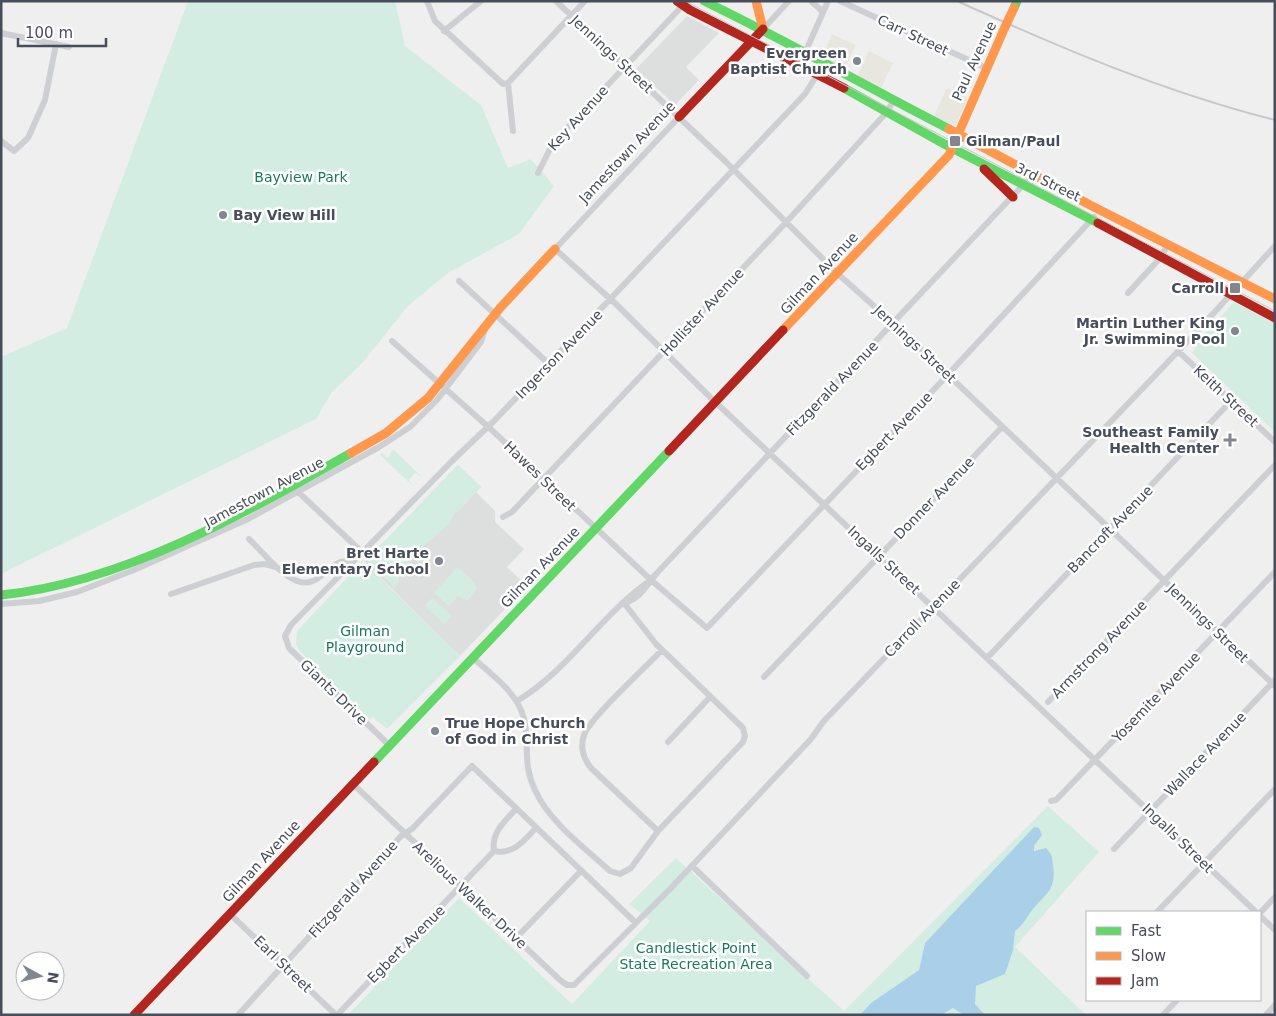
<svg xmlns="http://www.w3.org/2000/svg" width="1276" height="1016" viewBox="0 0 1276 1016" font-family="'DejaVu Sans',sans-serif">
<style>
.commercial{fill:#e8e7df}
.education{fill:#dddede}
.green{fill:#d4ede3}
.water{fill:#aad0e9}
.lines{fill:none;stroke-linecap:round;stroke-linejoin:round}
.street{stroke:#cdcfd2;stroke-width:6}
.fast{stroke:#63d668;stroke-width:9}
.slow{stroke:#ff974d;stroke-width:9}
.jam{stroke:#b3261e;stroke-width:9}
.tram{stroke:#c6c8ca;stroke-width:1}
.rail{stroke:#c6c8ca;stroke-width:2}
.slow-bridge{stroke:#ff974d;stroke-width:9}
.poi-dot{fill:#82868e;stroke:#fff;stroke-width:2}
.labels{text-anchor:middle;stroke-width:5;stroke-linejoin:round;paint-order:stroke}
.street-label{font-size:14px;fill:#474d5a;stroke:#fff}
.poi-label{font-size:14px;font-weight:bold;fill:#474d5a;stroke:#fff;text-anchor:end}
.park-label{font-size:14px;fill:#1b785d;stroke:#fff}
</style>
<rect width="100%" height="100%" fill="#efefef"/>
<path class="commercial" d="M832,34l24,11 -12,26 -23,-12z
M869,51l24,12 -13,27 -23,-13z
M947,88l21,10 -13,28 -22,-9z"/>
<path class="education" d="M687,16l32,17 -33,34 13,13 -24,25 -39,-36z
M458,465l23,22 -5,5 19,19v11l29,27 -17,18 20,19 -67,70 -95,-94z"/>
<path class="green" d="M188,1h207l10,45 76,59 27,63 23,-9 23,27 -35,48 -71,39 -40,33 -45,56 -31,30 -16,27 -315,155v-217l66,-29z
M1234,302l41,22v108l-83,-79 10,-16z
M393,449l29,28 -7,-4 -6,7 4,6 -33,-31 2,-2 6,5z
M458,465l23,22 -28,29 -4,8 -37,32 -13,18v8l-5,5 -28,-27z
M363,561l97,95 -73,73 -14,-12 -3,2 -70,-68 -4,-7 1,-13z
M457,567l15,13 5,8 -10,13 -9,-5 -9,10 -15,-13z
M432,598l20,18 -8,8 -19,-18z
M1048,806l51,46 -84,95 71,68h-145l99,-161 -17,-12 -98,101 -6,27 -47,33 -12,12h-512l111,-117 113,106 78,-83 -21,-17 47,-46 168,153z"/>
<path class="water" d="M1034,827l5,1 3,7 -8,11v5l12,-3c6,6 6,9 7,17 4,27 -9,29 -23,48 -5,7 -7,12 -15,18l-2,19 -8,24 -29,12 -1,18 10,11h-21l-11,-7 -12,7h-81l11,-12 48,-33 6,-27z"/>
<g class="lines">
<path class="street" d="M427,1l8,20 68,63 5,-1 77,-82
M556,1l170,161 112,112 64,57 373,355
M811,1l12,11
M840,1l146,67
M763,29l26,-28
M444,31l37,-30
M1,33l68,14
M805,53l23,-52
M508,83l5,48
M679,117l-124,132 62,56 93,92 546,515
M1,141l13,10 14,-13 17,-38 11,-56
M538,173l15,-30 134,-142
M459,281l90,83
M1128,293l33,-36 7,-13
M392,341l103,92 156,147 56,48 235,-247 152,-164
M1178,351l97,91
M295,489l68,64
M503,517l9,-5 267,-282 107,-117 8,-13
M249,539c14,13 30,35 48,42 25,10 36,-30 55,-17
M171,594l83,-29 11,-1 11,3
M624,603c17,-5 21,-16 32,-29l367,-389 7,-13
M1,604l38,-3 38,-9 57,-22 114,-51 131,-72 31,-20 27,-27 44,-58 4,-13
M988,657l243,-256
M473,658c19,17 45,35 51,61 6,25 -2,44 11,71 15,33 49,57 75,81l10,3 11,-6 27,-37 85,-89 2,-6 -2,-8 -87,-84 -32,-41
M764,677l238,-250
M517,701c52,-31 84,-87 134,-121
M1048,702l227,-237
M668,742l42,-45
M389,745l-100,-97 -4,-12 6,-11 161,-164 42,-40 239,-251 72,-76 19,-30
M353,784l207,196 7,5h7l97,-97 140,-149 12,-17 366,-382 86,-94
M1051,801l5,-1 219,-228
M658,831l-67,-63c-8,-10 -11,-21 -7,-33 6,-17 62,-68 78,-85
M1114,849l160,-168
M494,851c20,4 30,-11 42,-23
M494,851c-3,-18 10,-29 22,-42
M692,866l115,110
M1157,912l118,-123
M1260,913l15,-16
M230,914l106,101
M1260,916l15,14
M516,938l64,-66
M238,1015l163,-179 11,-7 60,-63 164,157
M337,1015l157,-164
M1163,1015l14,-15
M1266,1015l9,-10"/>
<path class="fast" d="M704,1c83,40 163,86 245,128
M1014,8l3,-7
M844,88l102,57 152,78
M1,595c121,-12 245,-82 350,-142
M374,762l295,-311"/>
<path class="slow" d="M756,1l7,28
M949,129l141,76 185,94
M783,330l166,-175 56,-128
M351,453l35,-20 42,-35 72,-90 55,-59"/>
<path class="jam" d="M677,1l13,9 154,78
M679,117l84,-88
M984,169l29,28
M1098,223l177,95
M669,451l114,-121
M134,1015l240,-253"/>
<path class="tram" d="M685,1l590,310"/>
<path class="rail" d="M957,1c104,47 207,91 318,119"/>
<path class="slow-bridge" d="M1005,27l9,-19"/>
</g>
<g class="poi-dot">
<circle cx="857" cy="61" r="5"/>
<rect x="949" y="135" width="12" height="12" rx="2.5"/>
<circle cx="223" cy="215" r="5"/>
<rect x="1229" y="282" width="12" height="12" rx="2.5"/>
<circle cx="1235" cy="331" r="5"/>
<path d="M1227.5 432.5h5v5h5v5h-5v5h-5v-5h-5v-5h5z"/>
<circle cx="439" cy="561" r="5"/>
<circle cx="435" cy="731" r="5"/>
</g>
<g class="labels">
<g class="street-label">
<text transform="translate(913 35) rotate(25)" y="5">Carr Street</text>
<text transform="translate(612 54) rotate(43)" y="5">Jennings Street</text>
<text transform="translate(974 61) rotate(-65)" y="5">Paul Avenue</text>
<text transform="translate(578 118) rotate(-48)" y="5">Key Avenue</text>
<text transform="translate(627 152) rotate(-47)" y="5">Jamestown Avenue</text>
<text transform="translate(1048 182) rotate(26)" y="5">3rd Street</text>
<text transform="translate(819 273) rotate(-47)" y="5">Gilman Avenue</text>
<text transform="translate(702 312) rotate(-47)" y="5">Hollister Avenue</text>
<text transform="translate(915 344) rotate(43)" y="5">Jennings Street</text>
<text transform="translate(559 354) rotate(-46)" y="5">Ingerson Avenue</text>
<text transform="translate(832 388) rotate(-46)" y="5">Fitzgerald Avenue</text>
<text transform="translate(1226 396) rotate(43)" y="5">Keith Street</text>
<text transform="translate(894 431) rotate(-46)" y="5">Egbert Avenue</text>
<text transform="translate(540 476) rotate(44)" y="5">Hawes Street</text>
<text transform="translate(264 492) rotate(-28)" y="5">Jamestown Avenue</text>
<text transform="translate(934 498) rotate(-46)" y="5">Donner Avenue</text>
<text transform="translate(1110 529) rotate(-46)" y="5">Bancroft Avenue</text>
<text transform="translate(884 560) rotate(43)" y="5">Ingalls Street</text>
<text transform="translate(540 567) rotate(-46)" y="5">Gilman Avenue</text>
<text transform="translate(922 618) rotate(-46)" y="5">Carroll Avenue</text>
<text transform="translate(1208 623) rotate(44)" y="5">Jennings Street</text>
<text transform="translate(1099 649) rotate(-46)" y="5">Armstrong Avenue</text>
<text transform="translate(334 692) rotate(44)" y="5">Giants Drive</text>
<text transform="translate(1156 697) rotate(-46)" y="5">Yosemite Avenue</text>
<text transform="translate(1205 754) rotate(-46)" y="5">Wallace Avenue</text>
<text transform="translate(1178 838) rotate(44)" y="5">Ingalls Street</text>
<text transform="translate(261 861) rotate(-47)" y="5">Gilman Avenue</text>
<text transform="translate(353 889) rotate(-48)" y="5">Fitzgerald Avenue</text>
<text transform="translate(470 895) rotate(43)" y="5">Arelious Walker Drive</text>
<text transform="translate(406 944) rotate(-45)" y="5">Egbert Avenue</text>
<text transform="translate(283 964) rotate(44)" y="5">Earl Street</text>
</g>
<g class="poi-label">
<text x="847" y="58">Evergreen<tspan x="847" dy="16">Baptist Church</tspan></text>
<text x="966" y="146" text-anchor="start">Gilman/Paul</text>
<text x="233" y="220" text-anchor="start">Bay View Hill</text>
<text x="1224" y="293">Carroll</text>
<text x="1225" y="328">Martin Luther King<tspan x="1225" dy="16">Jr. Swimming Pool</tspan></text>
<text x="1219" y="437">Southeast Family<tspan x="1219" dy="16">Health Center</tspan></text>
<text x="429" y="558">Bret Harte<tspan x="429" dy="16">Elementary School</tspan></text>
<text x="445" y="728" text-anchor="start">True Hope Church<tspan x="445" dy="16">of God in Christ</tspan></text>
</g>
<g class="park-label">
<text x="301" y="182">Bayview Park</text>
<text x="365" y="636">Gilman<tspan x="365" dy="16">Playground</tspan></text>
<text x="696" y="953">Candlestick Point<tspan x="696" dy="16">State Recreation Area</tspan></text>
</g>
</g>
<rect width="1276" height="1016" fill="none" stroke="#474d5a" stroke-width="5"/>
<rect x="1086" y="911" width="175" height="90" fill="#ffffff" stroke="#b5b8bd"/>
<rect x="1096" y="927" width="25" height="8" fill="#63d668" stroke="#b5b8bd"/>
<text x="1131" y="936" font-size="15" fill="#474d5a">Fast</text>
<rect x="1096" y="952" width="25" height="8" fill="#ff974d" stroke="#b5b8bd"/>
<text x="1131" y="961" font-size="15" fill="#474d5a">Slow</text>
<rect x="1096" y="977" width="25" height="8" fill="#b3261e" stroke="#b5b8bd"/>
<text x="1131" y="986" font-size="15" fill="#474d5a">Jam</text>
<g transform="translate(40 976) rotate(98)"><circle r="24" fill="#ffffff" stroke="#b5b8bd"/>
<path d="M0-4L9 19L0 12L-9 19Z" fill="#82868e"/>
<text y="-8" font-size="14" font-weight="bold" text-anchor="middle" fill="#474d5a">N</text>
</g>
<path d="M18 38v8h88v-8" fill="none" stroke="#474d5a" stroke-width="2.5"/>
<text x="25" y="38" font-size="15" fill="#474d5a" stroke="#ffffff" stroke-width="4" paint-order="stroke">100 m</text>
</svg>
